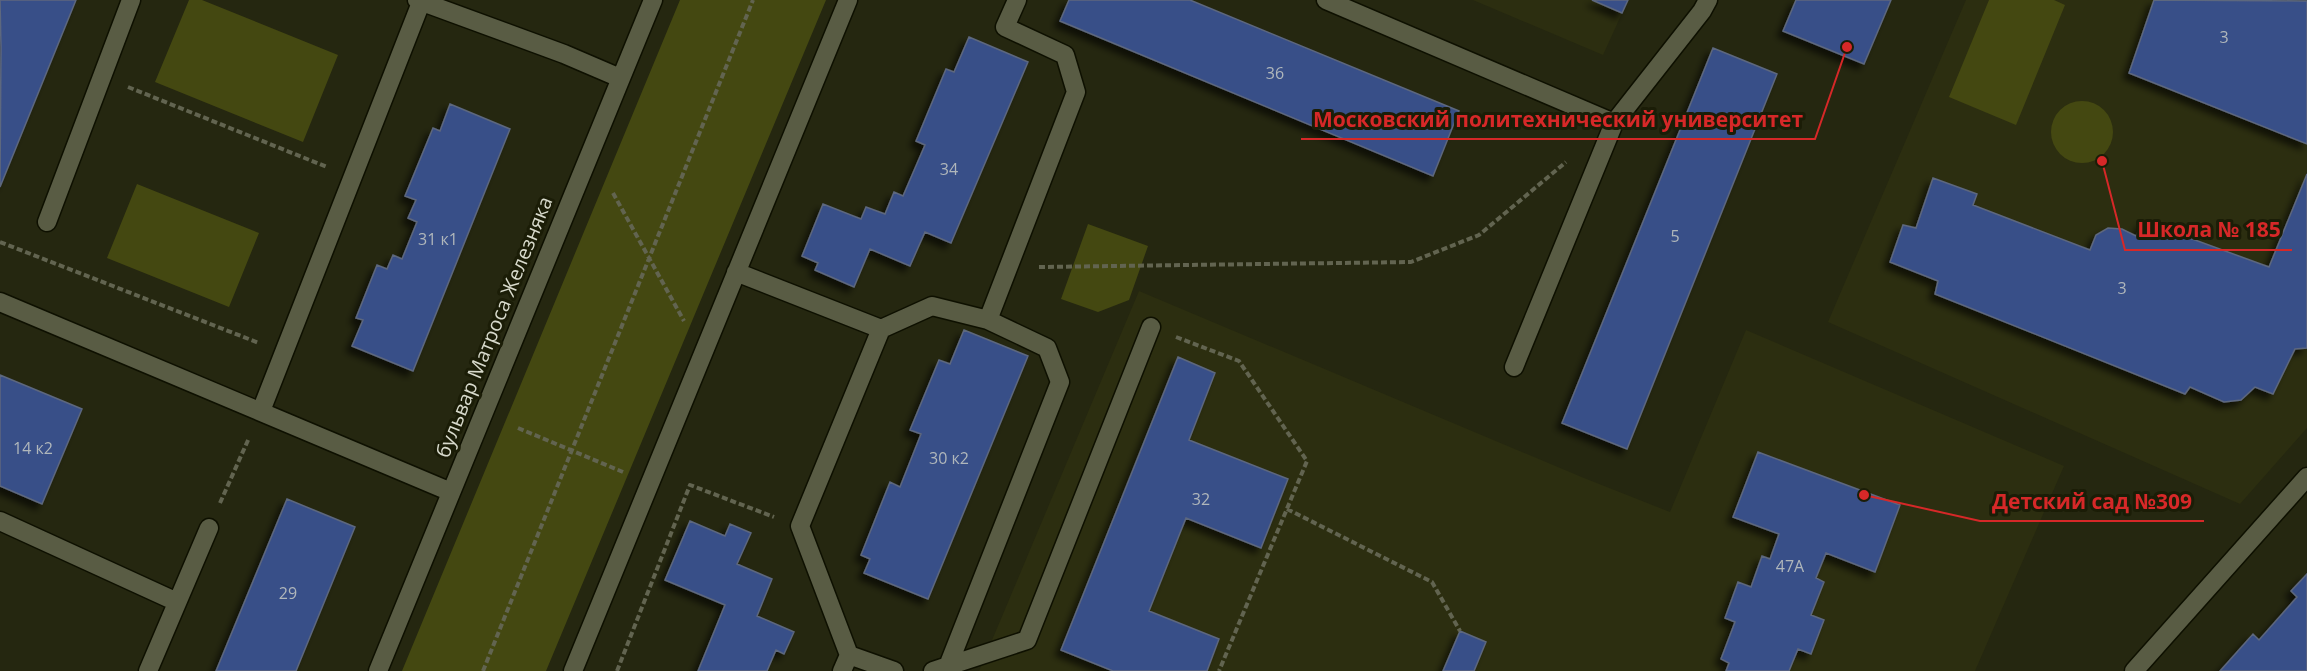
<svg xmlns="http://www.w3.org/2000/svg" width="2307" height="671" viewBox="0 0 2307 671" font-family="'Open Sans',sans-serif">
<style>
.built{fill:#2c2e10}
.green{fill:#444811}
.building{fill:#394f88;stroke:#5d677e;stroke-width:1.5;filter:url(#shadow)}
.lines{fill:none;stroke-linecap:round;stroke-linejoin:round}
.minor-casing{stroke:#0e1000;stroke-width:21}
.path{stroke:#626450;stroke-width:4;stroke-dasharray:6 3;stroke-linecap:butt}
.minor{stroke:#595c44;stroke-width:18}
.labels{text-anchor:middle;stroke-width:6;stroke-linejoin:round;paint-order:stroke}
.number-label{font-size:16px;fill:#b0b7bb}
.street-label{font-size:20px;fill:#d8dacc;stroke:#1b1d07}
.leader{fill:none;stroke:#d62828;stroke-width:2}
.callout-dot{fill:#d62828;stroke:#1b1d07;stroke-width:2}
.callout-label{font-size:21px;text-anchor:middle;font-weight:bold;fill:#d62828;stroke:#1b1d07;stroke-width:6;stroke-linejoin:round;paint-order:stroke}
</style>
<defs>
<filter id="shadow"><feDropShadow dx="-5.5" dy="5.5" stdDeviation="3" flood-color="#0009"/></filter>
</defs>
<rect width="100%" height="100%" fill="#252710"/>
<path class="built" d="M1473,0h155l-25,55z
M1966,0h341v428l-67,76 -412,-182z
M1139,291l445,187 86,34 76,-182 318,136 -89,205h-996z"/>
<path class="green" d="M189,0h13l136,55 -35,87 -148,-60z
M680,0h146l-280,671h-144z
M1989,0h65l11,5 -49,120 -67,-28z
M2051 132a31 31 0 1 1 62 0a31 31 0 1 1-62 0Z
M137,184l122,49 -30,74 -122,-49z
M1088,224l60,22 -19,54 -31,12 -37,-13z"/>
<path class="building" d="M0,0h76l-76,187 1,-140z
M1069,0h121l269,111 -26,65 -373,-155z
M1592,0h36l-6,13z
M1796,0h95l-27,64 -81,-33z
M2154,0l153,1v143l-178,-71z
M969,37l59,25 -77,181 -26,-11 -15,34 -40,-17 -16,38 -39,-17 3,-7 -16,-7 21,-52 38,15 5,-12 19,7 9,-22 9,4 22,-51 -9,-4 30,-72 8,3z
M1713,48l64,26 -150,375 -65,-26z
M450,104l60,25 -97,242 -61,-25 11,-26 -7,-2 21,-53 10,4 6,-14 9,4 15,-37 -9,-4 8,-18 -11,-4 28,-68 7,3z
M2307,174v174l-12,1 -22,45 -18,-7 -14,13 -17,2 -34,-15 -5,7 -250,-100 3,-13 -48,-19 13,-37 13,3 17,-50 44,16 -4,11 117,45 6,-15 12,-7 14,1 14,7 7,-15 126,46z
M964,330l64,26 -100,243 -64,-26 6,-14 -9,-4 29,-73 10,5 21,-53 -11,-4 29,-70 11,4z
M1178,357l37,16 -26,67 99,39 -27,69 -75,-30 -37,93 70,28 -12,32h-94l-52,-21z
M0,375l82,34 -40,95 -42,-18z
M1758,452l142,53 -25,67 -49,-19 -10,25 8,4 -13,33 13,5 -13,34 -13,-5 -9,22h-63l3,-8 -8,-4 14,-37 -10,-4 13,-36 13,5 11,-31 8,3 9,-25 -46,-17z
M287,499l68,28 -59,144h-80z
M690,521l35,15 5,-12 21,9 -14,31 35,15 -15,37 37,16 -10,22 -8,-4 -9,21h-69l27,-66 -60,-25z
M2307,574v97h-87l33,-37 6,6 38,-43 -6,-6z
M1460,631l26,11 -12,29h-31z"/>
<g class="lines">
<defs>
<path id="minor" d="M417,0l147,54 56,24
M1326,0l288,123 -100,244
M1614,123l88,-112 6,-11
M47,222l84,-222
M736,272l145,57 51,-23 56,14 88,-228 -11,-37 -60,-28 12,-27
M0,302l451,190
M261,411l161,-411
M0,521l177,81
M849,655l45,16
M948,666l79,-26 124,-313
M148,671l61,-143
M378,671l275,-671
M573,671l275,-671
M842,671l7,-16 -49,-129 81,-197
M933,671l15,-5 112,-284 -13,-34 -59,-28
M2134,671l173,-194"/>
</defs>
<use href="#minor" class="minor-casing"/>
<path class="path" d="M128,87l199,80
M613,193l71,128
M0,242l259,101
M1039,267l372,-5 68,-27 87,-73
M1176,337l63,24 68,100 -88,210
M518,428l105,44
M220,503l29,-65
M1287,509l145,73 28,49
M483,671l270,-671
M617,671l73,-186 84,32"/>
<use href="#minor" class="minor"/>
</g>
<g class="labels">
<g class="number-label">
<text x="2224" y="43">3</text>
<text x="1275" y="79">36</text>
<text x="949" y="175">34</text>
<text x="1675" y="242">5</text>
<text x="438" y="245">31 к1</text>
<text x="2122" y="294">3</text>
<text x="33" y="454">14 к2</text>
<text x="949" y="464">30 к2</text>
<text x="1201" y="505">32</text>
<text x="1790" y="572">47А</text>
<text x="288" y="599">29</text>
</g>
<g class="street-label">
<text transform="translate(494 327) rotate(-68)" y="7">бульвар Матроса Железняка</text>
</g>
</g>
<path class="leader" d="M1847 47L1815 139H1301M2102 161L2125 250H2292M1864 495L1980 521H2204"/>
<g class="callout-dot">
<circle cx="1847" cy="47" r="6"/>
<circle cx="2102" cy="161" r="6"/>
<circle cx="1864" cy="495" r="6"/>
</g>
<g class="callout-label">
<text x="1558" y="127">Московский политехнический университет</text>
<text x="2209" y="237">Школа № 185</text>
<text x="2092" y="509">Детский сад №309</text>
</g>
</svg>
